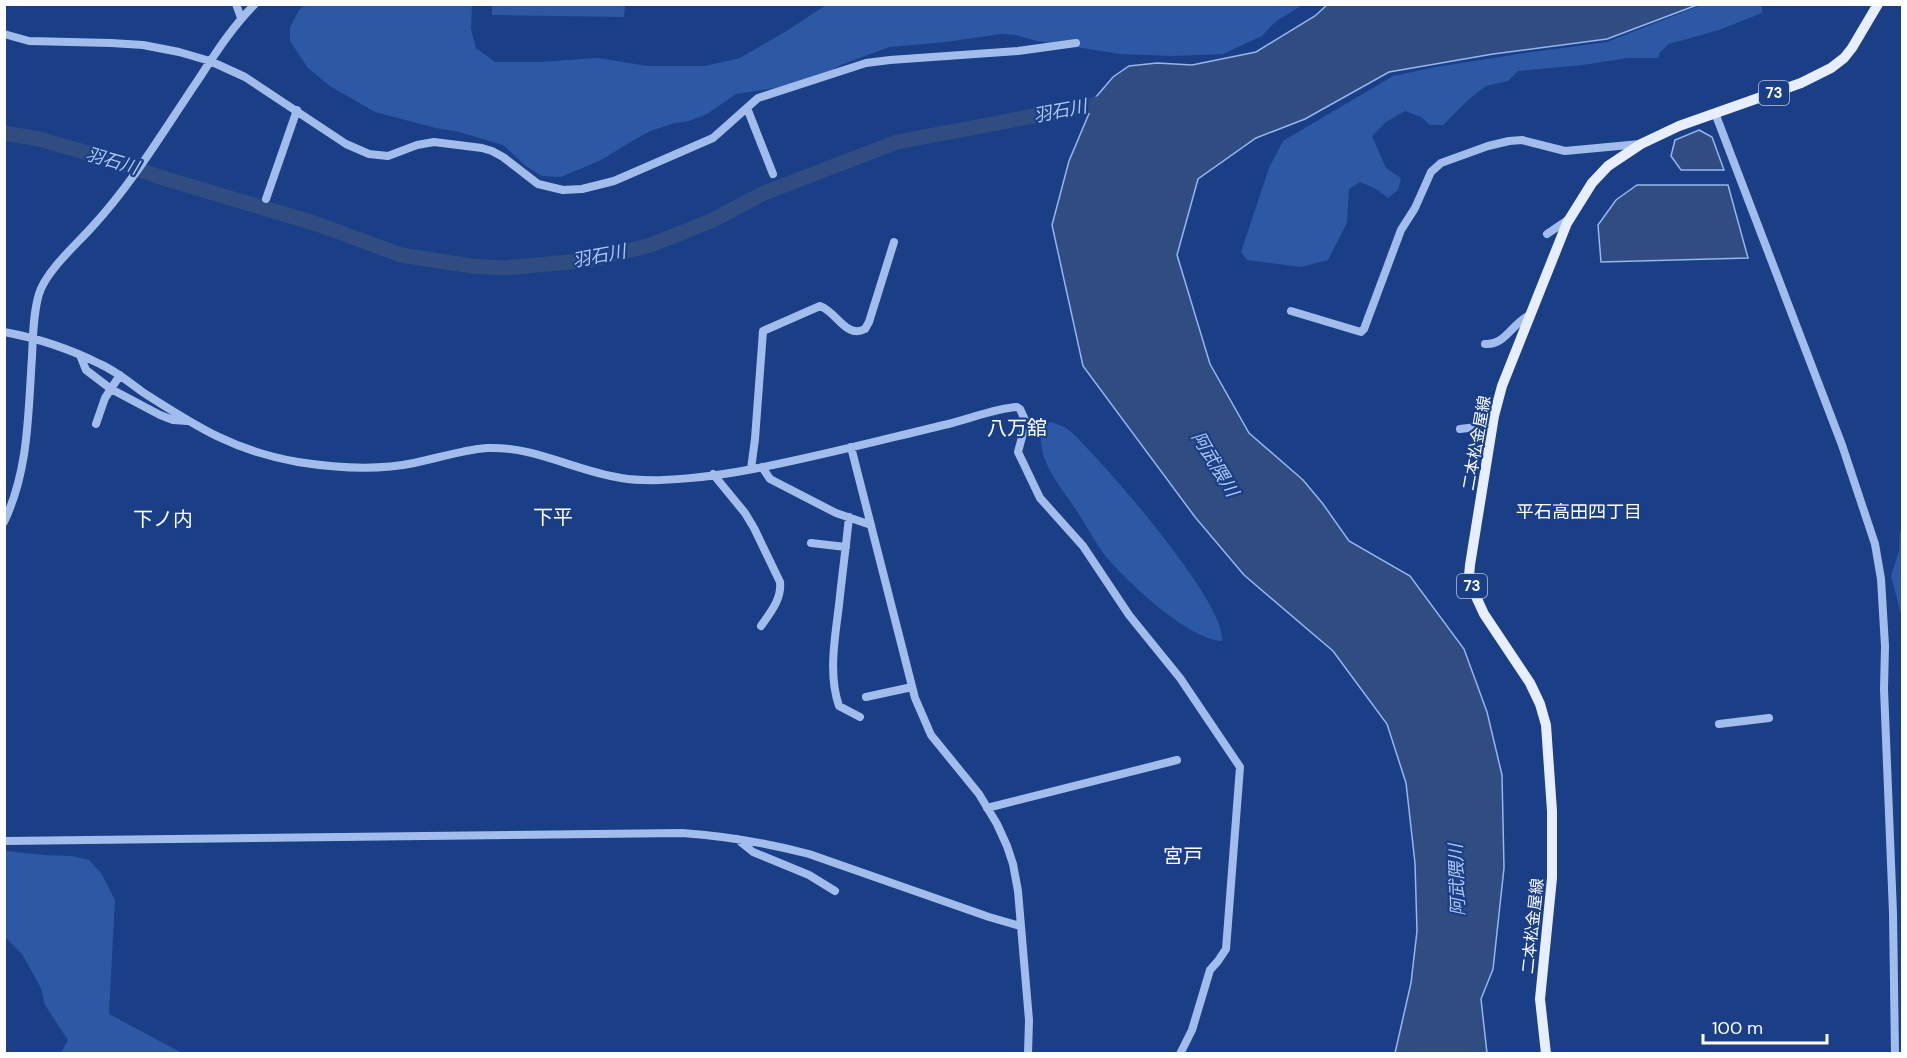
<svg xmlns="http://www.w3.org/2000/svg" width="1907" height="1058" viewBox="0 0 1907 1058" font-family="'DM Sans','Noto Sans JP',sans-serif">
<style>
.green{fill:#2d58a5}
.water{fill:#304c81;stroke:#95b6ee;stroke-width:1.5}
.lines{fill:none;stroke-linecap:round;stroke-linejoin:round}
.river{stroke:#304c81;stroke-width:15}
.minor{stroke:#a2bdec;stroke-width:8}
.major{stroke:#e7eeff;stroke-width:10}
.labels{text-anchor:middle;stroke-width:4.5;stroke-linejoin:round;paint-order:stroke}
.shield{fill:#1a3f87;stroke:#bac5db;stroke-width:1.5}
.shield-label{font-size:15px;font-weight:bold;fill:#fff}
.street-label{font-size:16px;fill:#fff;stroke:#1a3f87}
.water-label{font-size:18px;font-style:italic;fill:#aec7f3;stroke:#1a3f87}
.neighbourhood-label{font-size:18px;fill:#fff;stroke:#1a3f87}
.quarter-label{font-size:20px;fill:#fff;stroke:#1a3f87}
</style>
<rect width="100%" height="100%" fill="#1a3f87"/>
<path class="green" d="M1704,4l58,1v8l-43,17 -50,14 -9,8 -2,6h-30l-45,7 -65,6 -10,10 -22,5 -18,14 -25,25h-13l-9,-8 -16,-6 -19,11 -14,14 14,32 15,10 -3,12 -10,8 -12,-9 -16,-7 -11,7 -2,34 -19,37 -27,7 -54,-7 -6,-8 28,-84 14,-27 110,-65 43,-9 89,-14 82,-11z
M305,5h167l-1,24 5,19 19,14h45l57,-4 51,8h57l35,-8 48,-28 38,-25h476l-27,17 -13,14 -39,18 -49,2 -54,-2 -83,-13 -22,-6 -15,-1 -54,8 -57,5 -48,18 -25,13 -22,7 -58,9 -29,20 -18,7 -18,3 -23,8 -49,29 -38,16 -19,-1 -16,-10 -23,-21 -44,-13 -23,-4 -61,-16 -45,-26 -22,-18 -18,-27v-14l9,-17z
M492,5h133l-1,12 -132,-2z
M1052,422c6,3 12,4 17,8 31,28 159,174 153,211 -33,-1 -92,-57 -114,-82 -11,-13 -20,-31 -30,-46 -16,-26 -47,-57 -34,-90z
M1902,529v89l-11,-42 8,-25 1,-19z
M7,851l37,4 28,1 17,4 12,13 14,27 -6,114 73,39h-121l7,-13 -23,-35 -4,-17 -19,-34 -17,-17 -1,-85z"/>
<path class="water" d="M1328,4l369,1 -90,34 -114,15 -104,18 -84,47 -49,19 -58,41 -21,76 33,109 39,69 54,47 20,24 26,37 61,35 54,73 23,63 15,63 2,93 -11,101 -12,30 6,54h-92l16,-70 6,-52 -2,-68 -9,-80 -19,-59 -54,-73 -89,-76 -49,-58 -112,-151 -31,-141 17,-64 27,-64 17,-20 16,-11 28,-3 35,2 64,-13 59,-36z
M1699,130l13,7 12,33h-43l-10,-14 4,-16z
M1637,185h91l20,73 -147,4 -3,-37 18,-25z"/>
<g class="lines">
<path class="river" d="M4,133l35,6 73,21 51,18 154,46 84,31 71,11 32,2 87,-8 60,-15 60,-24 53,-28 133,-51 216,-41"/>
<path class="minor" d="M236,4l5,14
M4,34l25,7 82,2 32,2 36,7 31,9 35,16 101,67 23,10 19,2 29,-11 17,-3 48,6 10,3 11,6 35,27 25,6 19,-1 32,-8 99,-43 45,-40 108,-35 24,-3 128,-9 58,-8
M747,108l26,66
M1715,113l127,332 33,99 6,35 4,67 -1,43 9,224 2,141
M266,199l31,-89
M1547,234l22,-15
M1291,311l70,21 3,-3 37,-99 14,-22 16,-36 10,-9 47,-17 21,-5 13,-1 43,11 75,-7
M4,332c33,6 66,17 96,32 16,7 30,19 44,29 53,34 90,58 154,69 38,6 78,9 116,1 24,-5 48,-13 73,-15 47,-2 88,23 134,30 36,6 96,-2 132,-9 64,-12 128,-29 191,-44 22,-5 52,-17 73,-18l3,2 6,13 -8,30 22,46 43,48 46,69 51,63 60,89 -14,182 -8,12 -8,9 -18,60 -12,24
M1485,344c20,2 27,-21 45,-29
M80,355l6,15 25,19 49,26 13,5 14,1
M96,424l9,-26 15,-23
M1460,429l33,-4
M851,447l64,251 16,37 48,59 18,30 10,22 6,18 5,27 11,129 -1,34
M762,467l8,12 66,34 35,12
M751,469l4,-30 8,-108 57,-25c17,6 26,33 45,23l4,-7 25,-80
M713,474l32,39 9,15 26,54c2,17 -10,31 -19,44
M849,517c-3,30 -7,59 -10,88 -4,33 -11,69 0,101l21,11
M4,522c25,-52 24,-109 28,-165 1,-20 1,-43 7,-63 7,-23 36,-48 53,-67 41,-44 72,-97 106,-147 17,-26 34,-53 57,-76
M811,543l35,4
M866,697l46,-10
M1719,724l50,-6
M987,808l190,-48
M737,839l16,13 56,23 26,16
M4,841l678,-8c43,3 85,10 127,21l180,63 31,9"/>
<path class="major" d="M1546,1054l-6,-55 12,-121v-67l-6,-86 -6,-21 -10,-21 -46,-69 -12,-26 -3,-12 1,-11 24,-149 8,-30 65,-163 25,-40 16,-17 33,-22 38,-18 122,-43 30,-15 13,-10 8,-10 26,-44"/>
</g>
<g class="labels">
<g class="shield">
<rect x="1759" y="81" width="30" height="24" rx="4.5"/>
<rect x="1457" y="574" width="30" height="24" rx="4.5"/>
</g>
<g class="shield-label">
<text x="1774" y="98">73</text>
<text x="1472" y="591">73</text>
</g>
<g class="street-label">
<text transform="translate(1476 443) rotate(-80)" y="6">二本松金屋線</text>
<text transform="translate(1532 926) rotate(-84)" y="6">二本松金屋線</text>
</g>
<g class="water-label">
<text transform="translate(1060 111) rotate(-11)" y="6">羽石川</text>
<text transform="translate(112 161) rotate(16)" y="6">羽石川</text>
<text transform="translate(599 256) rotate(-11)" y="6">羽石川</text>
<text transform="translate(1215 464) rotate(59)" y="6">阿武隈川</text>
<text transform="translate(1457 880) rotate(-92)" y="6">阿武隈川</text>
</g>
<g class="neighbourhood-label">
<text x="1579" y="518">平石高田四丁目</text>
</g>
<g class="quarter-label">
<text x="1017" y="435">八万舘</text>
<text x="553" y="524">下平</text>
<text x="163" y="526">下ノ内</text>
<text x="1183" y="863">宮戸</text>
</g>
</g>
<rect width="1907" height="1058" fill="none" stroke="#ffffff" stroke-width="12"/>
<path d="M1703 1034v9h124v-9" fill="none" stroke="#ffffff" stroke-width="3"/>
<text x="1712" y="1034" font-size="18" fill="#ffffff" stroke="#1a3f87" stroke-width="4.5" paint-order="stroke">100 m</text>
</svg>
